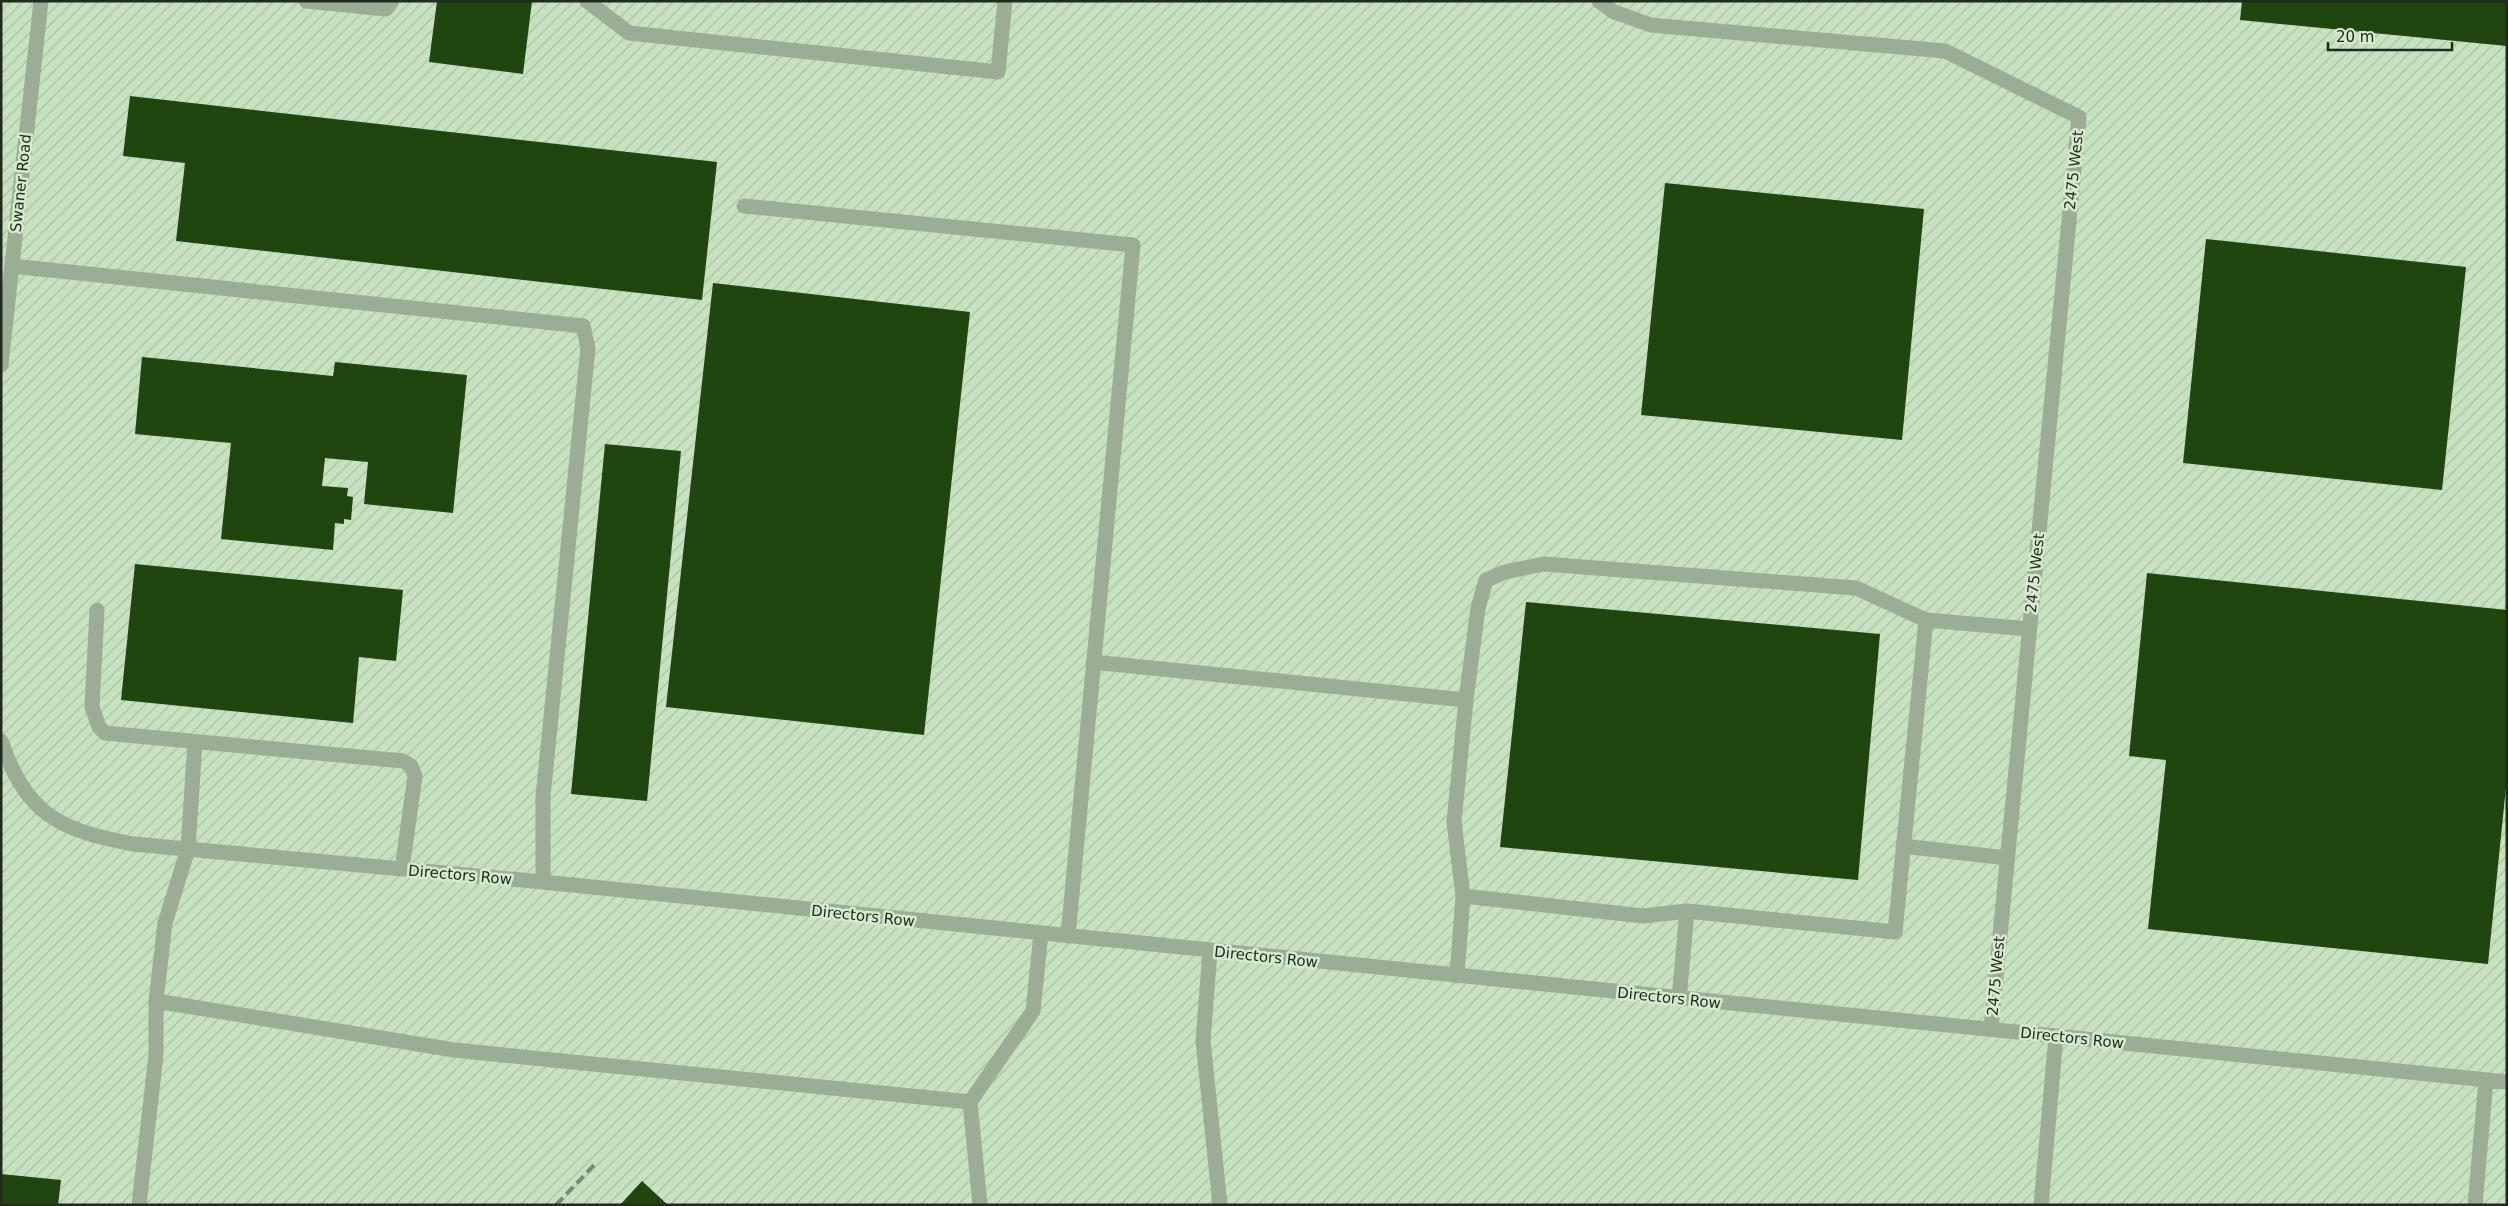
<svg xmlns="http://www.w3.org/2000/svg" width="2508" height="1206" viewBox="0 0 2508 1206" font-family="'DejaVu Sans',sans-serif">
<style>
.industrial{fill:url(#industrial-furrows)}
.building{fill:#1e460d}
.lines{fill:none;stroke-linecap:round;stroke-linejoin:round}
.minor{stroke:#99ae93;stroke-width:15}
.rail{stroke:#7a8975;stroke-width:4;stroke-dasharray:10 5;stroke-linecap:butt}
.labels{text-anchor:middle;stroke-width:5;stroke-linejoin:round;paint-order:stroke}
.street-label{font-size:15px;fill:#222a1f;stroke:#d5edce}
</style>
<defs>
<pattern id="industrial-furrows" width="10" height="10" patternUnits="userSpaceOnUse" patternTransform="scale(1.25)"><rect width="10" height="10" fill="#c6e2be"/><path d="M-1 1l2-2M0 10L10 0M9 11l2-2" fill="none" stroke="#aac2a3"/></pattern>
</defs>
<rect width="100%" height="100%" fill="#d5edce"/>
<path class="industrial" d="M1,1h2506v1204h-2506z"/>
<path class="building" d="M437,1h95l-9,73 -94,-12z
M2242,1h265v45l-267,-26z
M130,96l587,66 -15,138 -526,-59 9,-78 -62,-7z
M1665,183l259,26 -22,231 -261,-25z
M2206,239l260,28 -24,223 -259,-27z
M713,283l257,29 -46,423 -258,-28z
M142,357l191,19 2,-14 132,13 -14,138 -89,-9 4,-42 -43,-4 -3,28 26,2 -1,8 6,1 -2,23 -7,-1v5l-9,-1 -2,27 -112,-11 10,-96 -96,-9z
M605,444l76,7 -34,350 -76,-7z
M135,564l268,26 -7,71 -37,-4 -6,66 -232,-23z
M2147,573l360,37v167l-19,187 -340,-35 18,-169 -37,-4z
M1526,602l354,32 -22,246 -358,-33z
M1,1174l60,6 -3,25h-57z
M642,1181l26,24h-48z"/>
<g class="lines">
<path class="minor" d="M306,1l80,8 6,-8
M587,1l42,32 369,39 7,-71
M1599,1l15,11 37,13 294,26 134,66 -88,912
M744,206l389,39 -65,691
M12,266l571,60 5,22 -45,449v85
M1,365l40,-364
M97,610l-5,97 7,20 6,6 298,28 8,5 4,10 -13,93
M1093,662l373,38 -12,122 9,74
M1466,700l12,-92 8,-28 19,-8 39,-8 312,24 70,32
M1,741c26,74 58,89 132,103l410,38 1964,200
M195,742l-7,107 -23,74 -9,78 298,49 516,52 63,-91 8,-77
M1903,846l104,12
M1210,951l-7,90 17,164
M1457,976l6,-80 180,20 44,-5 208,21 31,-312 103,9
M1679,999l8,-88
M970,1102l10,103
M139,1205l17,-150v-54
M2041,1205l15,-169
M2475,1205l11,-125"/>
<path class="rail" d="M556,1205l39,-41"/>
</g>
<g class="labels">
<g class="street-label">
<text transform="translate(2074 170) rotate(-84)" y="5">2475 West</text>
<text transform="translate(21 183) rotate(-84)" y="5">Swaner Road</text>
<text transform="translate(2035 573) rotate(-84)" y="5">2475 West</text>
<text transform="translate(460 875) rotate(5)" y="5">Directors Row</text>
<text transform="translate(863 916) rotate(6)" y="5">Directors Row</text>
<text transform="translate(1266 957) rotate(6)" y="5">Directors Row</text>
<text transform="translate(1996 976) rotate(-85)" y="5">2475 West</text>
<text transform="translate(1669 998) rotate(6)" y="5">Directors Row</text>
<text transform="translate(2072 1038) rotate(6)" y="5">Directors Row</text>
</g>
</g>
<rect width="2508" height="1206" fill="none" stroke="#222a1f" stroke-width="5"/>
<path d="M2328 42v8h124v-8" fill="none" stroke="#222a1f" stroke-width="2.5"/>
<text x="2336" y="42" font-size="15" fill="#222a1f" stroke="#d5edce" stroke-width="4" paint-order="stroke">20 m</text>
</svg>
